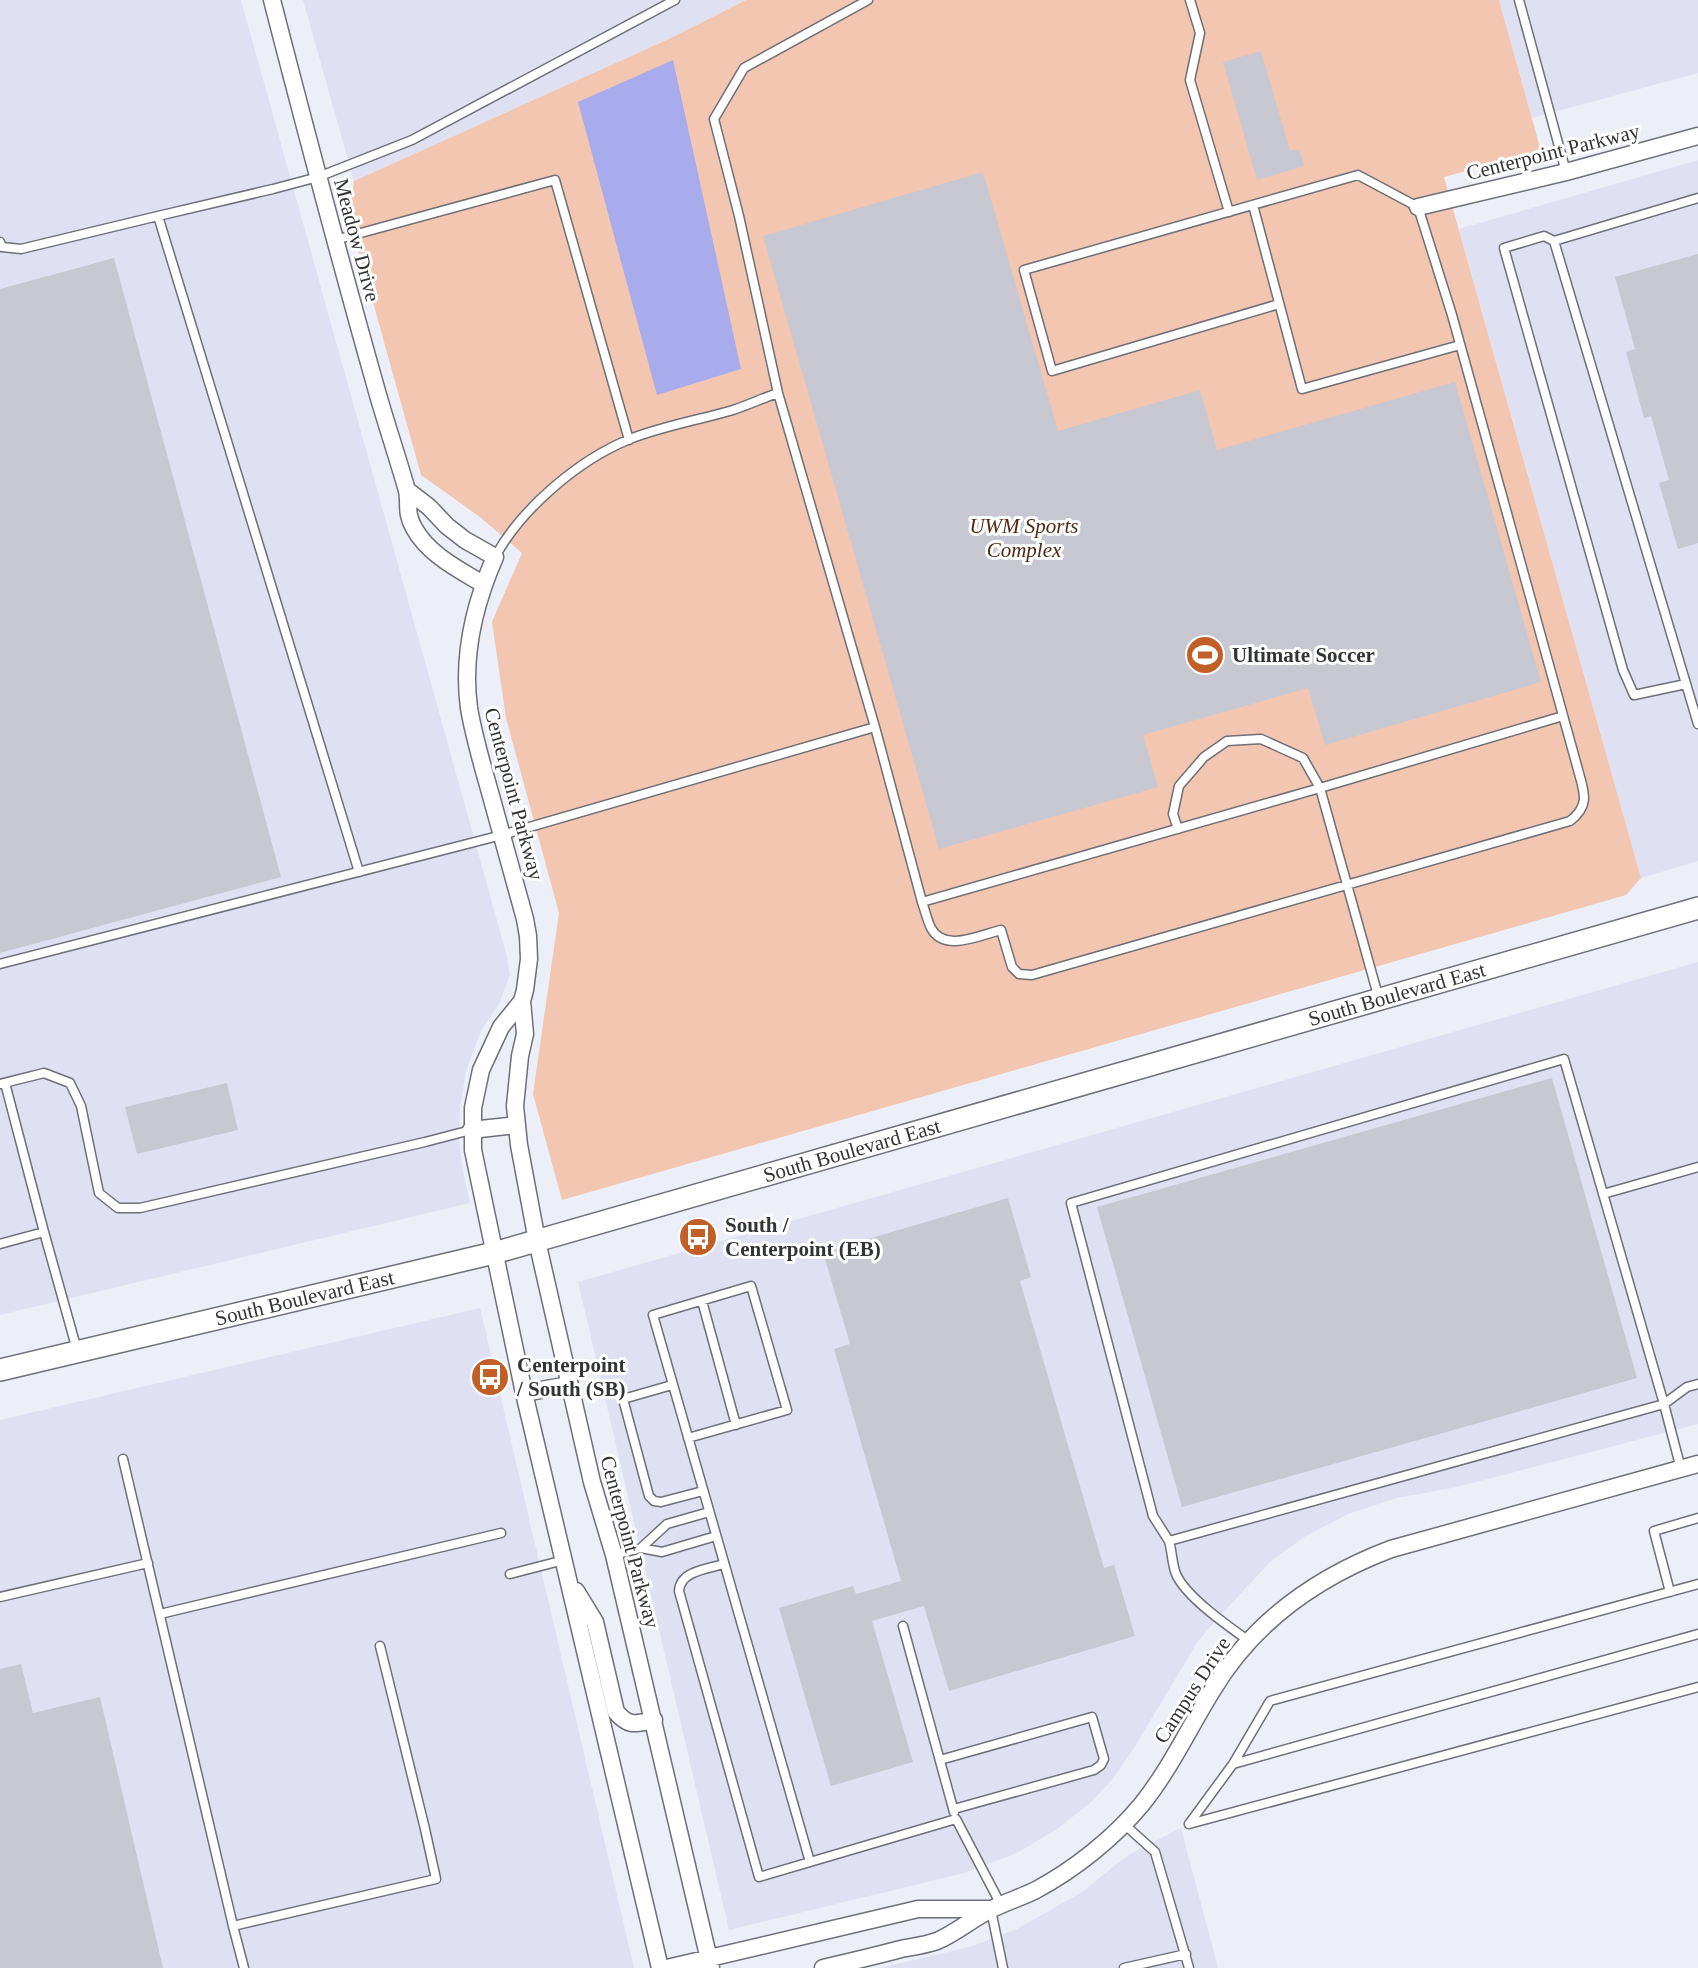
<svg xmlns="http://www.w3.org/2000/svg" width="1698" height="1968" viewBox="0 0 1698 1968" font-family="'Times New Roman',serif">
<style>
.built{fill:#dfe1f3}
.green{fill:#f2c6b1}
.water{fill:#a8aced}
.building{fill:#c7c8d2}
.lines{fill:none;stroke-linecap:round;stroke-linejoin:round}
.service-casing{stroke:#6e6f78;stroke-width:11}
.minor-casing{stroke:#6e6f78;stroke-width:19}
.tertiary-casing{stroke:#6e6f78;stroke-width:24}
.service{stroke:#fff;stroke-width:8}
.minor{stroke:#fff;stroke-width:16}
.tertiary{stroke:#fff;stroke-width:21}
.labels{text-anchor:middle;stroke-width:6;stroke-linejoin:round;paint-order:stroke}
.street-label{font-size:21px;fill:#333438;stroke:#fff}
.park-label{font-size:21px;font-style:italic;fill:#532710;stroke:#fff}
.poi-label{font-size:21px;font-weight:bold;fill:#333438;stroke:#fff;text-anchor:start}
</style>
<rect width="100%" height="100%" fill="#eceef8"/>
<path class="built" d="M0,0h241l265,953 4,22 -11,29 -18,27 -15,40 -6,38 -1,29 3,29 8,36 -470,112z
M303,0h443l-75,38 -317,143z
M1499,0h199v73l-166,45z
M1698,160v701l-57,17 -182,-649z
M1698,962v462l-241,63 -60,11 -49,16 -42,22 -35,25 -42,45 -31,35 -64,107 -22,32 -22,23 -33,26 -38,23 -55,21 -235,57 -151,-648z
M480,1308l154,660h-634v-548z
M1181,1828l37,140h-338l93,-22 44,-17 65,-37 46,-37z"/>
<path class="green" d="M746,0h753l42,151 -97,26 197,701 -15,17 -1064,305 -29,-106 26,-181 -53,-195 -14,-96 30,-69 -42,-36 -59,-42 -72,-259 5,-35 317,-143z"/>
<path class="water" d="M673,60l68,309 -84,26 -79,-293z"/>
<path class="building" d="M1261,51l29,100 9,-2 5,17 -47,14 -34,-118z
M983,172l75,259 142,-41 17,60 238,-68 86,300 -216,63 -17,-57 -165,47 15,52 -219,62 -176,-613z
M1698,254v289l-20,6 -19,-66 10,-3 -18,-64 -7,2 -18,-66 9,-3 -20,-72z
M114,258l167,619 -281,76v-664z
M1552,1078l85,300 -455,129 -85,-300z
M227,1083l11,47 -101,24 -12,-47z
M1008,1198l23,79 -11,4 84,287 10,-3 21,71 -186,55 -25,-85 -52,15 41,141 -82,24 -52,-178 74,-22 3,8 45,-13 -67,-232 16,-5 -27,-92z
M21,1664l12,49 67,-16 63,271h-163v-299z"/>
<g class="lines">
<defs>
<path id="service" d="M868,0l-124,68 -30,51 25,97 39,177 97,334 47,175c3,8 5,18 9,26 13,25 49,7 70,2l11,37 7,7 13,1 538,-154c22,-17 13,-31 7,-55l-125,-451 -34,-108 -60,-32 -334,95 28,101 227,-67
M1190,0l10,33 -10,47 39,132
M1519,0l47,172
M1698,198l-144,43 144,483
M1253,205l49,184 158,-44
M335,240l220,-60 74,260
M1554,241l-10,-5 -40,12 119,422 11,25 52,-11
M0,242l2,5 19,2 137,-33
M495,557c26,-48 83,-97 135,-118 33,-13 69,-19 103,-29 15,-5 30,-12 45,-17
M1178,829l-5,-15 6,-28 25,-29 23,-16 34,-2 42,19 17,30 243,-72
M359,872l-201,-656 115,-27 45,-12 94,-37 263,-140
M922,902l398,-114 59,211
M0,964l502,-129 373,-108
M5,1083l39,149 33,118
M0,1084l44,-11 26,10 11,23 18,87 19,15h22l285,-66 46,-12
M1603,1194l95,-27
M0,1244l44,-12
M702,1301l34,124
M672,1385l-49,14 26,97 5,5 7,1 42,-11
M688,1438l99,-28 -36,-124 -98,29 157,547 146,-43 45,86
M123,1459l110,467 203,-47 -11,-50 -45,-183
M1169,1541l-16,-25 -82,-313 493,-144 100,345 23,-17 11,-3
M641,1548l26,-24 42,-12
M614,1555l27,-7 21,4 54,-16
M724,1564c-17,5 -44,7 -45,27l80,286 51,-15
M510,1574l54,-14
M1670,1592l-16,-61 44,-13
M0,1597l148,-34
M160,1614l341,-81
M903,1626l51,186
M1249,1641c-21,-15 -63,-44 -73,-67 -4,-10 -4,-23 -7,-33l495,-137 17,65
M940,1760l152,-43 12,42 -3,6 -7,5 -140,39
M1233,1764l465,-130
M1124,1824l31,28 34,116
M1189,1824l44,-60 37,-63 428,-117
M1189,1824l509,-137
M991,1910l12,58
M233,1926l11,42
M1124,1968l62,-14"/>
<path id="minor" d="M272,0c34,132 69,264 106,395 9,31 19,61 28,92 5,14 -2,24 8,41 14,26 44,41 69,56
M1418,207l148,-35 132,-36
M407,490l22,17 18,19 18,14 30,17c-21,48 -33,99 -26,151 5,30 14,59 22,88 11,41 23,82 34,123l3,17 1,23 -4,31 -3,11 -21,26 -20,43 -8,38v42l51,243 136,575
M522,1001l3,33 -5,22 -5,50 4,39 18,96 55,241 22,73 97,413
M471,1130l46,-5
M524,1393l45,-8
M576,1591l19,31 21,90c13,15 19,12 38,8
M667,1968l251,-59h72
M823,1968c26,-6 52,-12 78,-19 11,-2 25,-4 36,-8 19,-8 36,-23 55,-32 14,-7 30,-12 44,-19 39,-21 78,-52 106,-86 28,-35 47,-76 70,-113 41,-69 105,-114 179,-142l307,-85"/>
<g id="tertiary">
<path id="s1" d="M0,1370l494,-117 1204,-345"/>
</g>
</defs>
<use href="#service" class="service-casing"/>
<use href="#minor" class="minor-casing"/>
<use href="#tertiary" class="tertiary-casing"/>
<use href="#service" class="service"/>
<use href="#minor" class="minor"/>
<use href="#tertiary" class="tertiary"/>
</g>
<defs>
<symbol id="stadium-disc" viewBox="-11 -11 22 22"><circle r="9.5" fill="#c25f27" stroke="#fff"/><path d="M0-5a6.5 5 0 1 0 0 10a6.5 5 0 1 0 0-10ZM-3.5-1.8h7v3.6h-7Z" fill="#fff"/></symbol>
<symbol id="bus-disc" viewBox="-11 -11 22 22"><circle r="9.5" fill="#c25f27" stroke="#fff"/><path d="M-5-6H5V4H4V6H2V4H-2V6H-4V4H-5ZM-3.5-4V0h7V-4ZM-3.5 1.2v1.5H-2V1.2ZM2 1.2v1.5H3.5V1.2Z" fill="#fff"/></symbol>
</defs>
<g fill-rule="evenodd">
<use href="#stadium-disc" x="1183" y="633" width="44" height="44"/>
<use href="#bus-disc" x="676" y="1215" width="44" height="44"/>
<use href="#bus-disc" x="468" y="1355" width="44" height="44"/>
</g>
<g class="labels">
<g class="street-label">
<text transform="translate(1553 152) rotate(-14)" y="7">Centerpoint Parkway</text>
<text transform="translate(357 240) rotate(75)" y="7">Meadow Drive</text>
<text transform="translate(514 794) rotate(75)" y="7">Centerpoint Parkway</text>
<text dy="7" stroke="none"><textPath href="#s1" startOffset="1447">South Boulevard East</textPath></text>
<text dy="7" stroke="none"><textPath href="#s1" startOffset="880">South Boulevard East</textPath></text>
<text dy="7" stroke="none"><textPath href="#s1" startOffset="313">South Boulevard East</textPath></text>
<text transform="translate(630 1542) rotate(75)" y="7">Centerpoint Parkway</text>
<text transform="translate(1192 1690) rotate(-57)" y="7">Campus Drive</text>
</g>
<g class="park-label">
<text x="1024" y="533">UWM Sports<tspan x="1024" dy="24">Complex</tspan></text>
</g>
<g class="poi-label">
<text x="1232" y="662">Ultimate Soccer</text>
<text x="725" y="1232">South /<tspan x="725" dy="24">Centerpoint (EB)</tspan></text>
<text x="517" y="1372">Centerpoint<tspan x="517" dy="24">/ South (SB)</tspan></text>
</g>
</g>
</svg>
